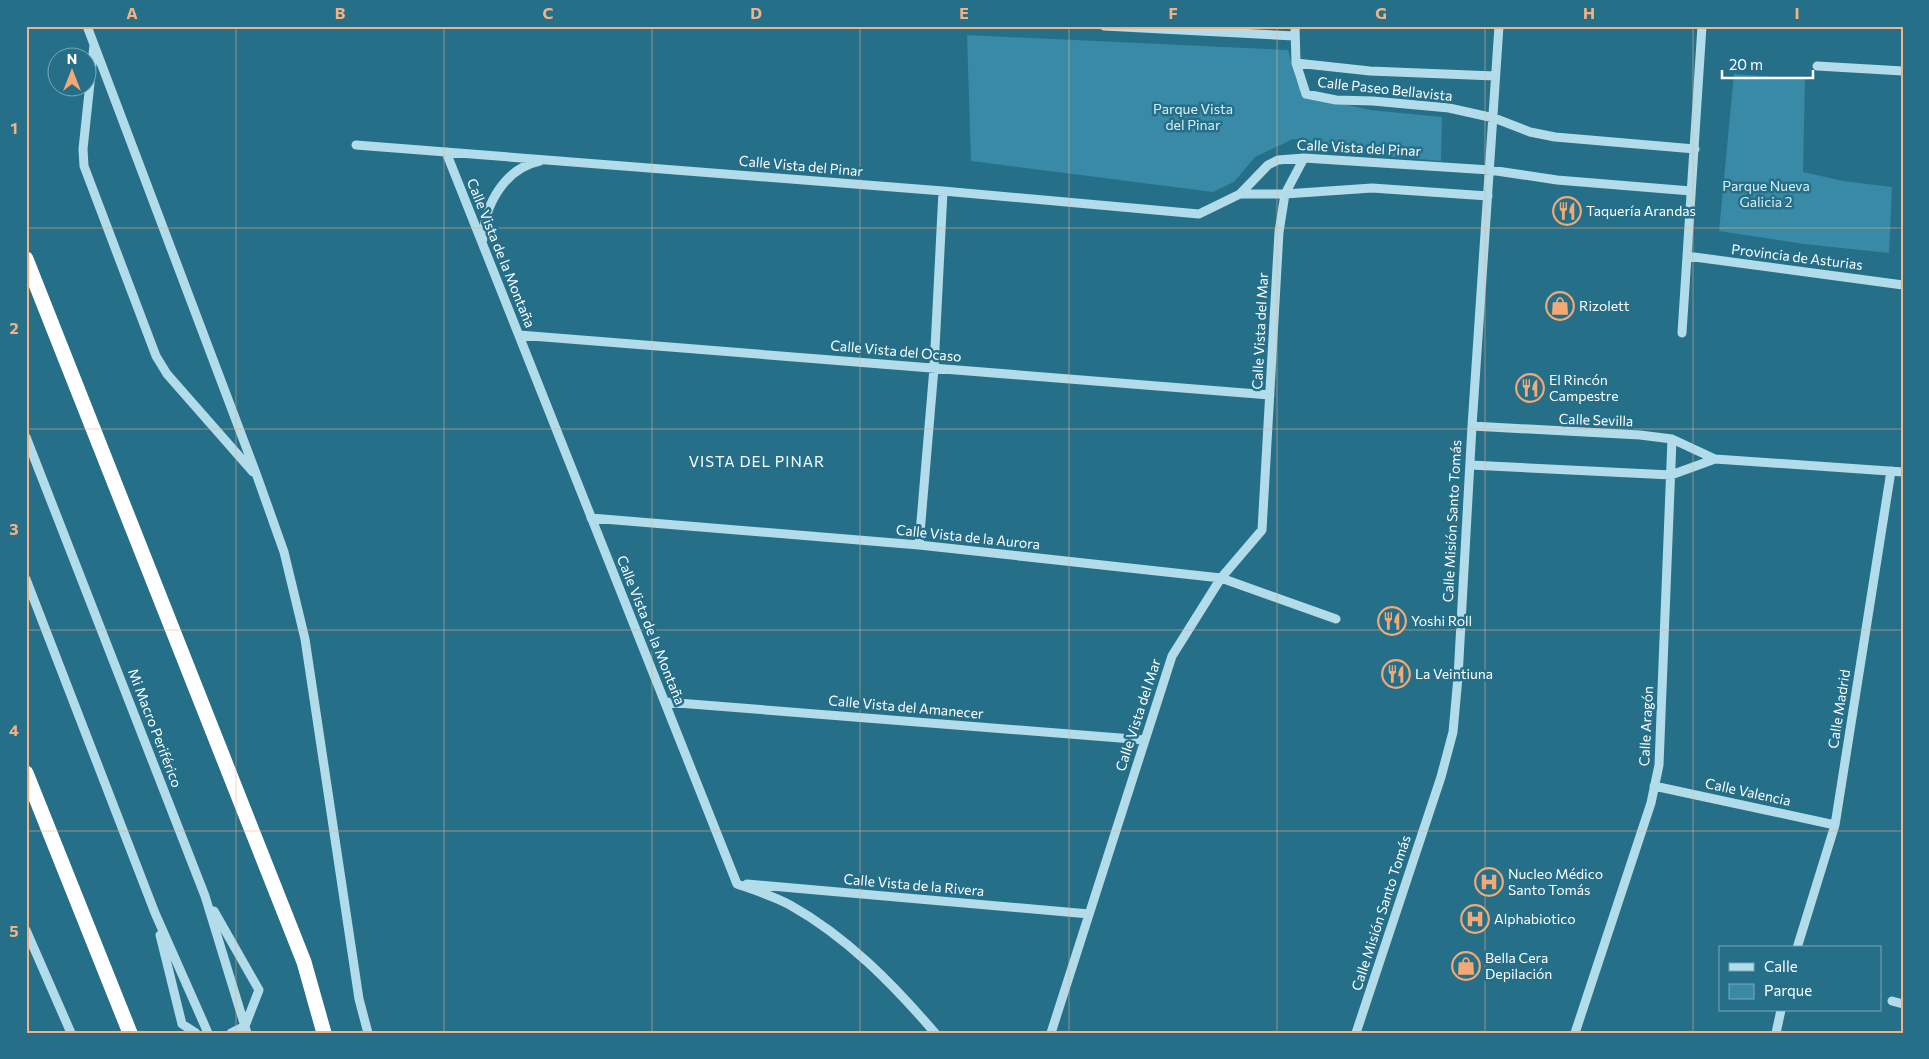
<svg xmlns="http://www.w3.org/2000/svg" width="1929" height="1059" viewBox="0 0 1929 1059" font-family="Commissioner,sans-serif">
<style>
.green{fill:#398aa6}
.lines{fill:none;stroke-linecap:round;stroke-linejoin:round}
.minor{stroke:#b2dce9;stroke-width:9}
.highway{stroke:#fff;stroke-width:15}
.grid{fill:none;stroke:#f4b284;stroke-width:1;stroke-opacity:0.55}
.labels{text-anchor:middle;stroke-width:5;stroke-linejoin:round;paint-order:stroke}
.street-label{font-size:14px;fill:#fff;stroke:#256f89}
.park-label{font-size:14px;fill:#d6eff7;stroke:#256f89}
.poi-label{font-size:14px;fill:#fff;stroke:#256f89;text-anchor:start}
.neighbourhood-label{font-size:15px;letter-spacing:1px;fill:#fff;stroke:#256f89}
.neatline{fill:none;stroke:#f4b284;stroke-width:2}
.grid-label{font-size:16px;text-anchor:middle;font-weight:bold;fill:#f4b284}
</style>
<rect width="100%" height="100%" fill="#256f89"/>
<path class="green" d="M967,35l321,15 8,29 9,16 65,15 72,7 -1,44 -68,-6 -53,-13 -27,-3 -38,18 -21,25 -21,10 -242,-31z
M1734,74l71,5 -2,93 40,9 49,6 -3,66 -85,-9 -85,-13z"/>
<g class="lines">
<path class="minor" d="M87,26l170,450 27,76 21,87 54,360 9,34
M1104,26l190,10
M1295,26l1,37 10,31 30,6 37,1 76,7 45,10 36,14 25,5 140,12
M94,45l-11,104 1,17 72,190 11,18 86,98
M1296,63l74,8 125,5
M1817,66l86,5
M356,145l587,46 256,23 41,-20 28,-29 10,-5 26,-2 186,12 67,10 134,11
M446,152l291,732c17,6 36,12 53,21 57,32 103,79 145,128
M1240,194h45l87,-6 116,8
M483,239c1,-34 22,-71 57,-78
M1687,256l216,29
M1682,333l20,-307
M519,335l751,60
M1472,426l168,9 32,4 43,20 188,13
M26,437l179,459 42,137
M1470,465l201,10 44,-16
M591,518l328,27 302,33 115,41
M919,545l15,-177 9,-177
M26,579l129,334 53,120
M665,702l480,38
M1654,786l181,39
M747,884l342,30
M214,911l45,79 -14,36 -14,7
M26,930l45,103
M160,935l22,89 14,9
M1797,948l38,-123 56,-354
M1892,1001l11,3
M1051,1033l121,-377 49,-78 41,-48 17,-298 6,-38 19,-36
M1356,1033l85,-256 12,-45 5,-55 14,-251 27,-400
M1575,1033l76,-230 8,-38 13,-326
M1776,1033l5,-23"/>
<path class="highway" d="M26,259l278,703 20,71
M26,773l104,260"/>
</g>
<path class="grid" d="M236,26v1007M444,26v1007M652,26v1007M860,26v1007M1069,26v1007M1277,26v1007M1485,26v1007M1693,26v1007M26,228h1877M26,429h1877M26,630h1877M26,831h1877"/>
<defs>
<symbol id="restaurant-ring" viewBox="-11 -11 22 22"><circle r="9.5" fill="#256f89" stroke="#f3a976" stroke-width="1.5"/><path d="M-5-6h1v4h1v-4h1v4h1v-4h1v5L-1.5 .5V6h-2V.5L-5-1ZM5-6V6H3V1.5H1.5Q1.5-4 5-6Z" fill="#f3a976"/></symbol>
<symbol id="shop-ring" viewBox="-11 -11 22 22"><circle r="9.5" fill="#256f89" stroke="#f3a976" stroke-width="1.5"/><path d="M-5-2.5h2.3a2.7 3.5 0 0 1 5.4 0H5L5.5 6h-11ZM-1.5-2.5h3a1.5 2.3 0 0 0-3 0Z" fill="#f3a976"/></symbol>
<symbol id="hospital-ring" viewBox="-11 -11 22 22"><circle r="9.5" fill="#256f89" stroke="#f3a976" stroke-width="1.5"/><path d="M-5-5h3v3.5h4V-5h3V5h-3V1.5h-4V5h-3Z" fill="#f3a976"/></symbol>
</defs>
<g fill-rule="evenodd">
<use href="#restaurant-ring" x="1551" y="195" width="32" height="32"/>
<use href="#shop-ring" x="1544" y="290" width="32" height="32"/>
<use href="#restaurant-ring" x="1514" y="372" width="32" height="32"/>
<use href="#restaurant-ring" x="1376" y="605" width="32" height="32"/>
<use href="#restaurant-ring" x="1380" y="658" width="32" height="32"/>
<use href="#hospital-ring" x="1473" y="866" width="32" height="32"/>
<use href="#hospital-ring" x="1459" y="903" width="32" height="32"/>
<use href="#shop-ring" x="1450" y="950" width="32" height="32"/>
</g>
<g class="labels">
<g class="street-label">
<text transform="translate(1385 89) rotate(6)" y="5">Calle Paseo Bellavista</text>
<text transform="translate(1359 148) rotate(3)" y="5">Calle Vista del Pinar</text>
<text transform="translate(801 166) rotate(5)" y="5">Calle Vista del Pinar</text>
<text transform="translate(501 253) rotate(68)" y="5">Calle Vista de la Montaña</text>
<text transform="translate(1797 257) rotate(7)" y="5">Provincia de Asturias</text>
<text transform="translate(1260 331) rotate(-87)" y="5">Calle Vista del Mar</text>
<text transform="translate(896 351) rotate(5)" y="5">Calle Vista del Ocaso</text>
<text transform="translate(1596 420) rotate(2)" y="5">Calle Sevilla</text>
<text transform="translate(1452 521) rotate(-87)" y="5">Calle Misión Santo Tomás</text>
<text transform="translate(968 537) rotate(6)" y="5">Calle Vista de la Aurora</text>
<text transform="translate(651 630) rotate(68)" y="5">Calle Vista de la Montaña</text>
<text transform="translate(906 707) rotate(5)" y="5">Calle Vista del Amanecer</text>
<text transform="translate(1839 709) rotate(-81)" y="5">Calle Madrid</text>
<text transform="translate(1138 715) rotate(-72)" y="5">Calle Vista del Mar</text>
<text transform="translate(1646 726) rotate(-87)" y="5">Calle Aragón</text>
<text transform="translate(155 728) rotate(69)" y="5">Mi Macro Periférico</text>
<text transform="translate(1748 792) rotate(12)" y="5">Calle Valencia</text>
<text transform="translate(914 885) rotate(5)" y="5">Calle Vista de la Rivera</text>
<text transform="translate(1381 913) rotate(-72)" y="5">Calle Misión Santo Tomás</text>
</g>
<g class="park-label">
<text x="1193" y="114">Parque Vista<tspan x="1193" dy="16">del Pinar</tspan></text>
<text x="1766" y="191">Parque Nueva<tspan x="1766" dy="16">Galicia 2</tspan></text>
</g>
<g class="poi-label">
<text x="1586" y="216">Taquería Arandas</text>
<text x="1579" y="311">Rizolett</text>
<text x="1549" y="385">El Rincón<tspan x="1549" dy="16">Campestre</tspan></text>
<text x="1411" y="626">Yoshi Roll</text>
<text x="1415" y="679">La Veintiuna</text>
<text x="1508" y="879">Nucleo Médico<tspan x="1508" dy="16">Santo Tomás</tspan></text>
<text x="1494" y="924">Alphabiotico</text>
<text x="1485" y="963">Bella Cera<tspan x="1485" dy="16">Depilación</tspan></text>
</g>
<g class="neighbourhood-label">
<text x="757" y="467">VISTA DEL PINAR</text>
</g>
</g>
<rect width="1929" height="1059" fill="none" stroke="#256f89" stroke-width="55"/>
<rect x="1719" y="946" width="162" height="65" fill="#256f89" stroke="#7ca9b8"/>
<rect x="1729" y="963" width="25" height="8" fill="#b2dce9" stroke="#7ca9b8"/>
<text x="1764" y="972" font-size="15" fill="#ffffff">Calle</text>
<rect x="1729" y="984" width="25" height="15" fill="#398aa6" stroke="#7ca9b8"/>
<text x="1764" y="996" font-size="15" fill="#ffffff">Parque</text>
<g transform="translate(72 72)"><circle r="24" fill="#256f89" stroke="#7ca9b8"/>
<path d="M0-4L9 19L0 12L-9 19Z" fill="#f3a976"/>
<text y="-8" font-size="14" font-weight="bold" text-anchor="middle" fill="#ffffff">N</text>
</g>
<path d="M1722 70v8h91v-8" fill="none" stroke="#ffffff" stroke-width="2.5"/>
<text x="1729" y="70" font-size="15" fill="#ffffff" stroke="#256f89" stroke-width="4" paint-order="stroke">20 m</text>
<rect x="28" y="28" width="1874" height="1004" class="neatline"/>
<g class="grid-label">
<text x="132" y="19">A</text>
<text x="340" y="19">B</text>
<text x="548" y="19">C</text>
<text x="756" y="19">D</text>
<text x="964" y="19">E</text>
<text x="1173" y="19">F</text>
<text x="1381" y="19">G</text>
<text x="1589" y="19">H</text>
<text x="1797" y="19">I</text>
<text x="14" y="134">1</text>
<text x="14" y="334">2</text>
<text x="14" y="535">3</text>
<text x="14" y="736">4</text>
<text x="14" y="937">5</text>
</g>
</svg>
